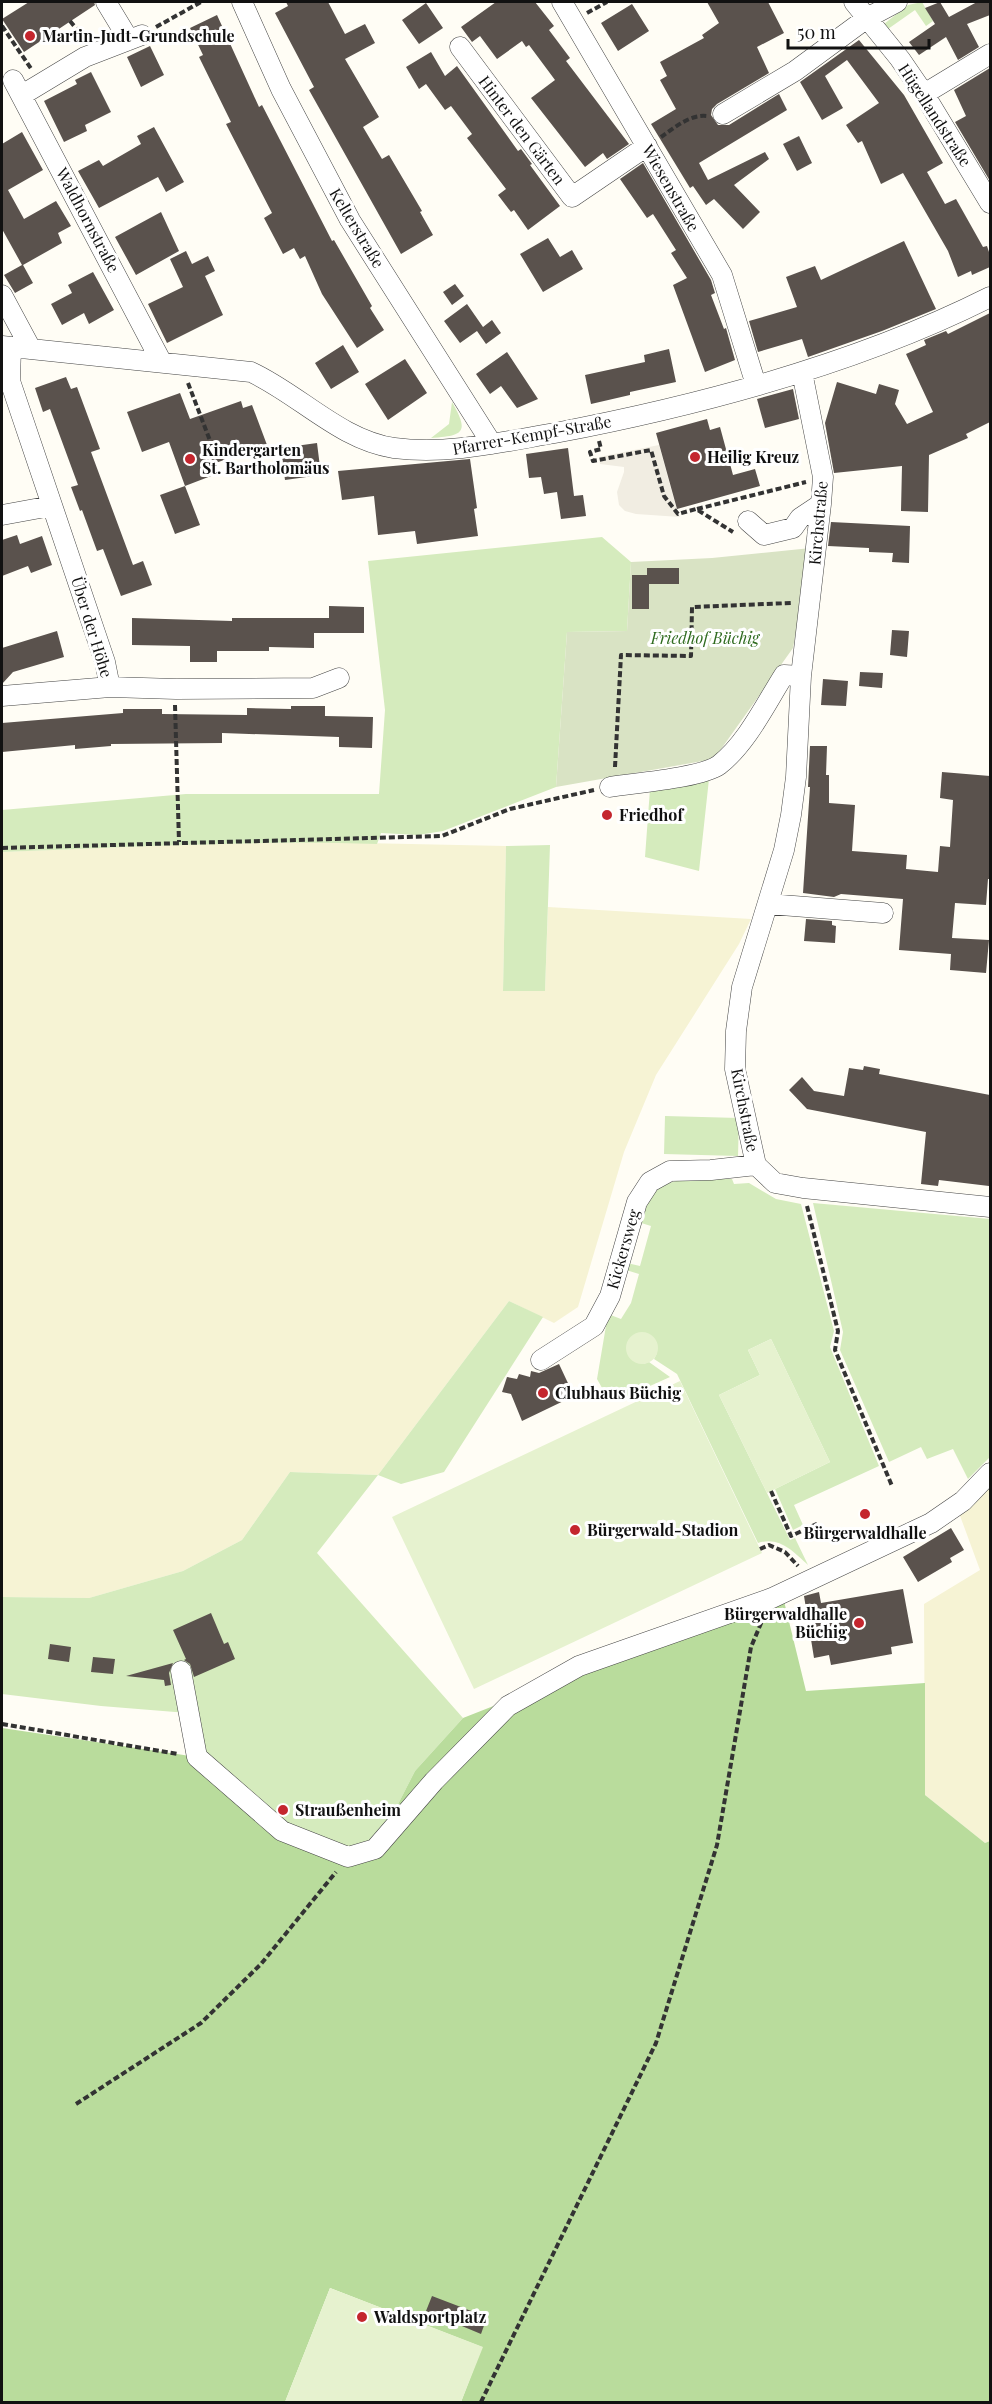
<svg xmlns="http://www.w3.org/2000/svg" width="992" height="2404" viewBox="0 0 992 2404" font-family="'Playfair Display',serif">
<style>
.farmland{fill:#f6f3d4}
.green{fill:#d5ebbd}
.forest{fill:#b9dc9c}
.cemetery{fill:#d9e3c4}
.pitch{fill:#e6f2cf}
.plaza{fill:#f1ede2}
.building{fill:#5a524d}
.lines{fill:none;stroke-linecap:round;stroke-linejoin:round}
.minor-casing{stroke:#444;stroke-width:21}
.path{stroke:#333;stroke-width:4;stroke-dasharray:6 3;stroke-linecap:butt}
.minor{stroke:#fff;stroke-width:20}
.poi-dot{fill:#c4262e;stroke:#fff;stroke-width:2}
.labels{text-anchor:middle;stroke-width:6;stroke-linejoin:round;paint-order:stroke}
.poi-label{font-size:16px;font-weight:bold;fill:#111;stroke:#fff;text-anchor:start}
.street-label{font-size:16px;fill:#111;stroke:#fff}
.park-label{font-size:16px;font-style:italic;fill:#2f6b1f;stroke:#fff}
</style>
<rect width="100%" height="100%" fill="#fffdf5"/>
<path class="farmland" d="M315,842l191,4 -3,144 42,1 3,-84 203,12 -12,25 -83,131 -32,77 -46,155 -24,16 -45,-22 -131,174 -88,-3 -48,68 -59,31 -94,27 -87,-1v-745l189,-8z
M990,1483v358l-5,2 -60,-48 -1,-191 56,-34 -21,-57z"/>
<path class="green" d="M922,2l11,19 -7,5 -11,-16 -27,19 -4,-5 24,-19z
M452,402c18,31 11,34 -21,36l18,-14z
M602,537l29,25 -4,69 -60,1 -11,155 -113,44 -25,4 -37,-2 -4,11c-125,-4 -250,3 -375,8v-42l184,-16h193l6,-84 -17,-149z
M709,779l-10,92 -54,-14 5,-68z
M550,845l-5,146h-42l3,-145z
M665,1116l74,2 -1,38 -74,-2z
M732,1179l2,5 15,-1 27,16 25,5 33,127 -4,16 49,119 -85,39 9,20 -10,5 -18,-41 55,-27 -59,-123 -23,11 12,25 -41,20 71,145 5,-2 13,27c-15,-14 -29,-29 -50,-22l-81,-169 -23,-15 3,-6 -14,11 6,-2 21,15 -49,22 -2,-8 -13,4 -9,-16 11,-65 13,5 10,-16 8,-29 -13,-4 1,-7 13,3 11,-40 -13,-4c3,-7 6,-15 10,-22 16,-28 57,-20 84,-21z
M813,1203l177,16v238l-22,22 -15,-30 -26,10 -6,-12 -32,15 -49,-112 3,-18z
M509,1301l34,16 -99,155 -43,12 -23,-9 -61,78 146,165 -48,53 -40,78 -27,8 -66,-26 -85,-74 3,-43 -99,-8 -99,-12v-97l87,1 94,-27 59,-31 48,-68 88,3z"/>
<path class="forest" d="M784,1601l22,90 119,-8v112l60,48 5,-2v561h-529l21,-55 -152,-59 -45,114h-283v-674l195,29 85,74 66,26 27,-8 40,-78 48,-53 125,-49z"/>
<path class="cemetery" d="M811,548l-18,100 -79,111 -158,28 11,-155 60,-1 4,-69 81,-4z"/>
<path class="pitch" d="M626 1348a16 16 0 1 1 32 0a16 16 0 1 1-32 0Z
M771,1339l59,123 -63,31 -48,-98 41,-20 -12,-25z
M680,1381l82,172 -288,136 -82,-172z
M330,2288l153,59 -22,55h-176z"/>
<path class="plaza" d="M659,445l19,69 2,3 -44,-3 -11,-3 -6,-6 -2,-13 7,-20v-5l-24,-3 -1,-7z"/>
<path class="building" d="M29,2h65l1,3 -71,47 -22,-33z
M286,2h42l17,32 20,-10 10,19 -30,16 34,58 -16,10 19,32 7,-4 33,56 -2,1 13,23 -32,19 -92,-164 5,-3 -39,-74 13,-7z
M496,2h39l19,24 -5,4 21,28 -4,3 63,83 -22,15 -4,-6 -18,14 -54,-69 24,-18 -26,-35 -3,2 -4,-6 -25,18 -17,-23 -8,6 -11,-15z
M707,2h61l16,31 -27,14 12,26 -52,31 -5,5 -1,6 7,10h11l50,-31 8,16 -88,53 9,17 57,-28 4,7 -35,26 26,27 -17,17 -29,-30 -8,6 -13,-19 -3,2 -39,-64 25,-15 -16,-29 7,-4 -7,-14 44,-24 -2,-3 17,-12z
M940,2l9,15 28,-15h13v13l-23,9 12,23 -21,13 -12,-23 -27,18 -10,-13 26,-18 -10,-16z
M426,3l17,25 -24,16 -17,-24z
M632,4l17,27 -31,20 -17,-28z
M217,15l42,92 3,-2 70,136 2,-1 38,66 -2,2 14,22 -27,18 -35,-54 -17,-38 -5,3 -6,-11 -11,6 -19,-36 8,-5 -46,-89 5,-2 -32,-65 4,-2 -13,-27z
M859,40l45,55 39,68 -16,9 18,32 11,-5 27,48 4,-1 3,9v12l-18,8 -1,-4 -13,6 -10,-26 -45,-78 -22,11 -19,-43 -4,2 -12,-18 33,-22 -32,-43 -22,16 18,32 -21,12 -22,-38z
M150,46l14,29 -23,12 -14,-30z
M431,52l14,24 12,-10 61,85 3,-2 11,15 -2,1 30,41 -32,24 -14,-20 -3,2 -13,-17 8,-6 -39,-51 5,-4 -21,-28 -6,4 -19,-26 -7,5 -13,-22z
M990,68v113l-35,-59 11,-6 -12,-26z
M91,72l20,40 -26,13 2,6 -23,11 -20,-41 33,-17 -2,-4z
M154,127l30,55 -18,10 -8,-15 -59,31 -21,-37 21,-11 4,6 38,-22 -4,-8z
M22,132l21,38 -35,20 16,29 32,-18 15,25 -13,7 4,10 -39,22 10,18 -18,10 -11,-18 18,-10 -20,-36v-85z
M799,136l13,27 -15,8 -14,-27z
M643,163l68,117 4,13 -4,2 13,34 2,-1 9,32 -30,12 -32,-87 14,-7 -16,-25 5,-3 -23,-36 -6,4 -27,-39z
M161,212l18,39 -43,24 -21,-38z
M548,238l12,19 12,-7 11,19 -40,23 -23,-38z
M904,241l32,68 -54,22 -74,26 -6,-18 -44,13 -9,-31 48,-14 -11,-30 29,-11 6,14z
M186,251l6,13 16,-8 7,15 -10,5 18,39 -56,28 -19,-39 35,-17 -13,-28z
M93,272l21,38 -25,14 -5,-11 -22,12 -11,-21 21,-11 -4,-8z
M455,284l9,12 -12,9 -9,-13z
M467,304l16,23 9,-7 9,13 -15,11 -9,-13 -17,12 -16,-22z
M990,313v109l-24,12 2,4 -39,17 -1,57 -27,-1 1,-45 -68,7 -9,-50 12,-41 39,12 3,-10 20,6 -4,14 12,20 26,-12 -27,-58 20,-9 -2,-5 22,-9 2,3z
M343,345l16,27 -28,17 -16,-26z
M669,349l7,33 -46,10v3l-39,9 -6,-29 60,-13 -1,-7z
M507,352l31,47 -21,9 -16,-22 -11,8 -14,-20z
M405,359l22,34 -39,27 -23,-36z
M66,377l5,12 6,-2 23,62 -9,3 42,113 10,-4 9,24 -31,11 -18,-47 -6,2 -15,-41 -2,1 -9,-24 7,-2 -28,-76 -7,3 -8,-24z
M793,389l6,30 -34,9 -8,-29z
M180,393l10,26 51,-18 2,7 9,-3 15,40 -60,21 4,10 -26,10 -16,-44 -27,10 -15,-40z
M707,419l3,11 10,-3 13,48 22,-6 5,17 -83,23 -21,-76z
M317,443l4,32 -36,5 -4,-32z
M568,448l6,48 9,-1 3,21 -25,3 -4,-27 -13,2 -3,-17 -12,1 -3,-24z
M470,459l7,49 -3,1 4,27 -61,8 -2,-13 -37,4 -4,-39 -32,4 -4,-29z
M185,486l15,39 -25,9 -15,-39z
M831,522l79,4 -1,37 -17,-1 1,-9 -24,-1v-4l-41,-2z
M17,535l3,9 22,-8 10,29 -21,8 -3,-7 -26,10v-36z
M647,568h32v16h-30v25h-17v-34h15z
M329,606l35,1v26h-50v15l-45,-1v4h-52v11h-27v-16l-58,-1v-27l100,3v-3h97z
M892,630l17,1 -2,26 -17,-2z
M57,631l7,26 -51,15 -11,12v-36z
M860,672l23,1 -1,15 -23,-2z
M823,679l25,2 -2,25 -25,-1z
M291,706h34v10l48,1 -1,31 -33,-1v-10l-117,-4v10l-111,1v2l-36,3v-4l-73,7v-29l121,-10v-4h39v5l85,1v-7l44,1z
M810,746h17l-1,29h3v28l26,2 -3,46 55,4 -1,14 32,3 2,-26 10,1 3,-47 -13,-2 2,-26 48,4v103h-2l-2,26 -31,-2 -3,35 37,2 -3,33 -36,-3 1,-16 -52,-4 4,-51 -62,-5 -7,3 -31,-4 7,-106h-2z
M806,919l26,2v4l4,1 -1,17 -31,-2z
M864,1066l16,3 -1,5 111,21 -1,91 -50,-6 -1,6 -17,-2 5,-52 -119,-23 -18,-19 13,-13 12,14 30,5 5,-28 14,2z
M559,1364l15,32 -52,25 -11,-27 -9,-2 5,-15 10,2 2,-5 11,3 1,-6 8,2z
M951,1528l13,22 -14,8 2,4 -34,20 -15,-25z
M903,1589l10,54 -22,4 1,7 -61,11 -2,-10 -15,3 -10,-62 15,-4 2,11z
M211,1613l13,31 4,-2 7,17 -41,18 -4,-13 -6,-4 2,-1 -13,-29z
M50,1644l21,3 -2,15 -21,-3z
M93,1657l22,2 -2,15 -22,-2z
M173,1663l-4,10 2,12 -6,1 -1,-6 -38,-4z
M432,2296l55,21 -6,17 -55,-23z"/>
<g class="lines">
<defs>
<path id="minor" d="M106,2l23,38
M242,2l39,87 69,131 142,224
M562,2l160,273 34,110
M854,2l46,57 24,35 66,109
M460,47l112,150 75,-51
M13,80l148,281
M924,94l66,-40
M22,95l63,-38 57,-22
M723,114l72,-43 72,-53 30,-16
M2,295l29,54
M2,346l249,26c48,22 89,68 143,76 54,7 108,-6 161,-15 147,-28 302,-69 435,-136
M11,347l-1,34 95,281 5,25
M802,372l21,105 -2,27 -20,172 -5,101 -5,38 -7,35 -42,137 -6,44 -1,38 21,96 19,18 28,5 187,19
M2,515l49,-9
M748,521l16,14 29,-7 7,-10 21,-14
M2,696l108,-9 66,2 137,-1 26,-10
M610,787c24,-4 91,-9 109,-22 28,-22 46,-60 65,-90l17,1
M768,904l115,9
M541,1360l53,-34 16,-30 27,-94 13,-20 20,-11 41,-1 45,-5
M181,1671l16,86 85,74 66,26 27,-8 59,-68 74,-75 71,-40 193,-68 159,-75 32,-22 27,-28"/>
</defs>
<use href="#minor" class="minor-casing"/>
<path class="path" d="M587,13l20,-11
M70,21l14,17
M2,26l30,44
M156,27l45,-25
M661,137c13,-9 29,-23 46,-21
M188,383l29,76
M599,441l2,8 -11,3 3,9 58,-11 13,46 14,18 18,-5 37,23
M697,509l109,-27
M175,705l4,137
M615,767l6,-112 70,1 1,-49 99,-4
M2,848l440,-12 68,-27 84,-19
M807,1206l31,125 -3,19 57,136
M771,1491l20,45 28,-13
M760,1549l9,-4 16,7 13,14
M2,1724l176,30
M76,2104l125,-81 60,-59 75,-92
M481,2402l175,-359 61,-198 34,-198 11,-26"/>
<use href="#minor" class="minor"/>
</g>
<g class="poi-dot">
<circle cx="30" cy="36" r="6"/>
<circle cx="695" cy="457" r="6"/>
<circle cx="190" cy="459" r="6"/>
<circle cx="607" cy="815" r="6"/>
<circle cx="543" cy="1393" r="6"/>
<circle cx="865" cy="1514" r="6"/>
<circle cx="575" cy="1530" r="6"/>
<circle cx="859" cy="1623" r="6"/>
<circle cx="283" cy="1810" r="6"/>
<circle cx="362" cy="2317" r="6"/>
</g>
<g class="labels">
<g class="poi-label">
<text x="42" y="42">Martin-Judt-Grundschule</text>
<text x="202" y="456">Kindergarten<tspan x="202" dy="18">St. Bartholomäus</tspan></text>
<text x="707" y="463">Heilig Kreuz</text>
<text x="619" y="821">Friedhof</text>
<text x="555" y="1399">Clubhaus Büchig</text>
<text x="587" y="1536">Bürgerwald-Stadion</text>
<text x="865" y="1539" text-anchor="middle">Bürgerwaldhalle</text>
<text x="847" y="1620" text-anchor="end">Bürgerwaldhalle<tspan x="847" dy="18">Büchig</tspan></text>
<text x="295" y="1816">Straußenheim</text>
<text x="374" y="2323">Waldsportplatz</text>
</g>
<g class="street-label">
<text transform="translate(935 115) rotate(57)" y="6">Hügellandstraße</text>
<text transform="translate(522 130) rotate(53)" y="6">Hinter den Gärten</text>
<text transform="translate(671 188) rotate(60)" y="6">Wiesenstraße</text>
<text transform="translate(88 220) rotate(62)" y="6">Waldhornstraße</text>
<text transform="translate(357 228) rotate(59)" y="6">Kelterstraße</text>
<text transform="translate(532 435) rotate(-10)" y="6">Pfarrer-Kempf-Straße</text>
<text transform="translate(818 523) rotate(-85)" y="6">Kirchstraße</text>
<text transform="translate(92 627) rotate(73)" y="6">Über der Höhe</text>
<text transform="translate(745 1110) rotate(79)" y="6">Kirchstraße</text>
<text transform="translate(623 1249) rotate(-74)" y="6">Kickersweg</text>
</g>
<g class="park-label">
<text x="705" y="644">Friedhof Büchig</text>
</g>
</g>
<rect width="992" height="2404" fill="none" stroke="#111111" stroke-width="6"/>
<path d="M788 39v9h141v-9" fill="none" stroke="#111111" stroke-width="3"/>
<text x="797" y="39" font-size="18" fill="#111111" stroke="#ffffff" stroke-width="4.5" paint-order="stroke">50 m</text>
</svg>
